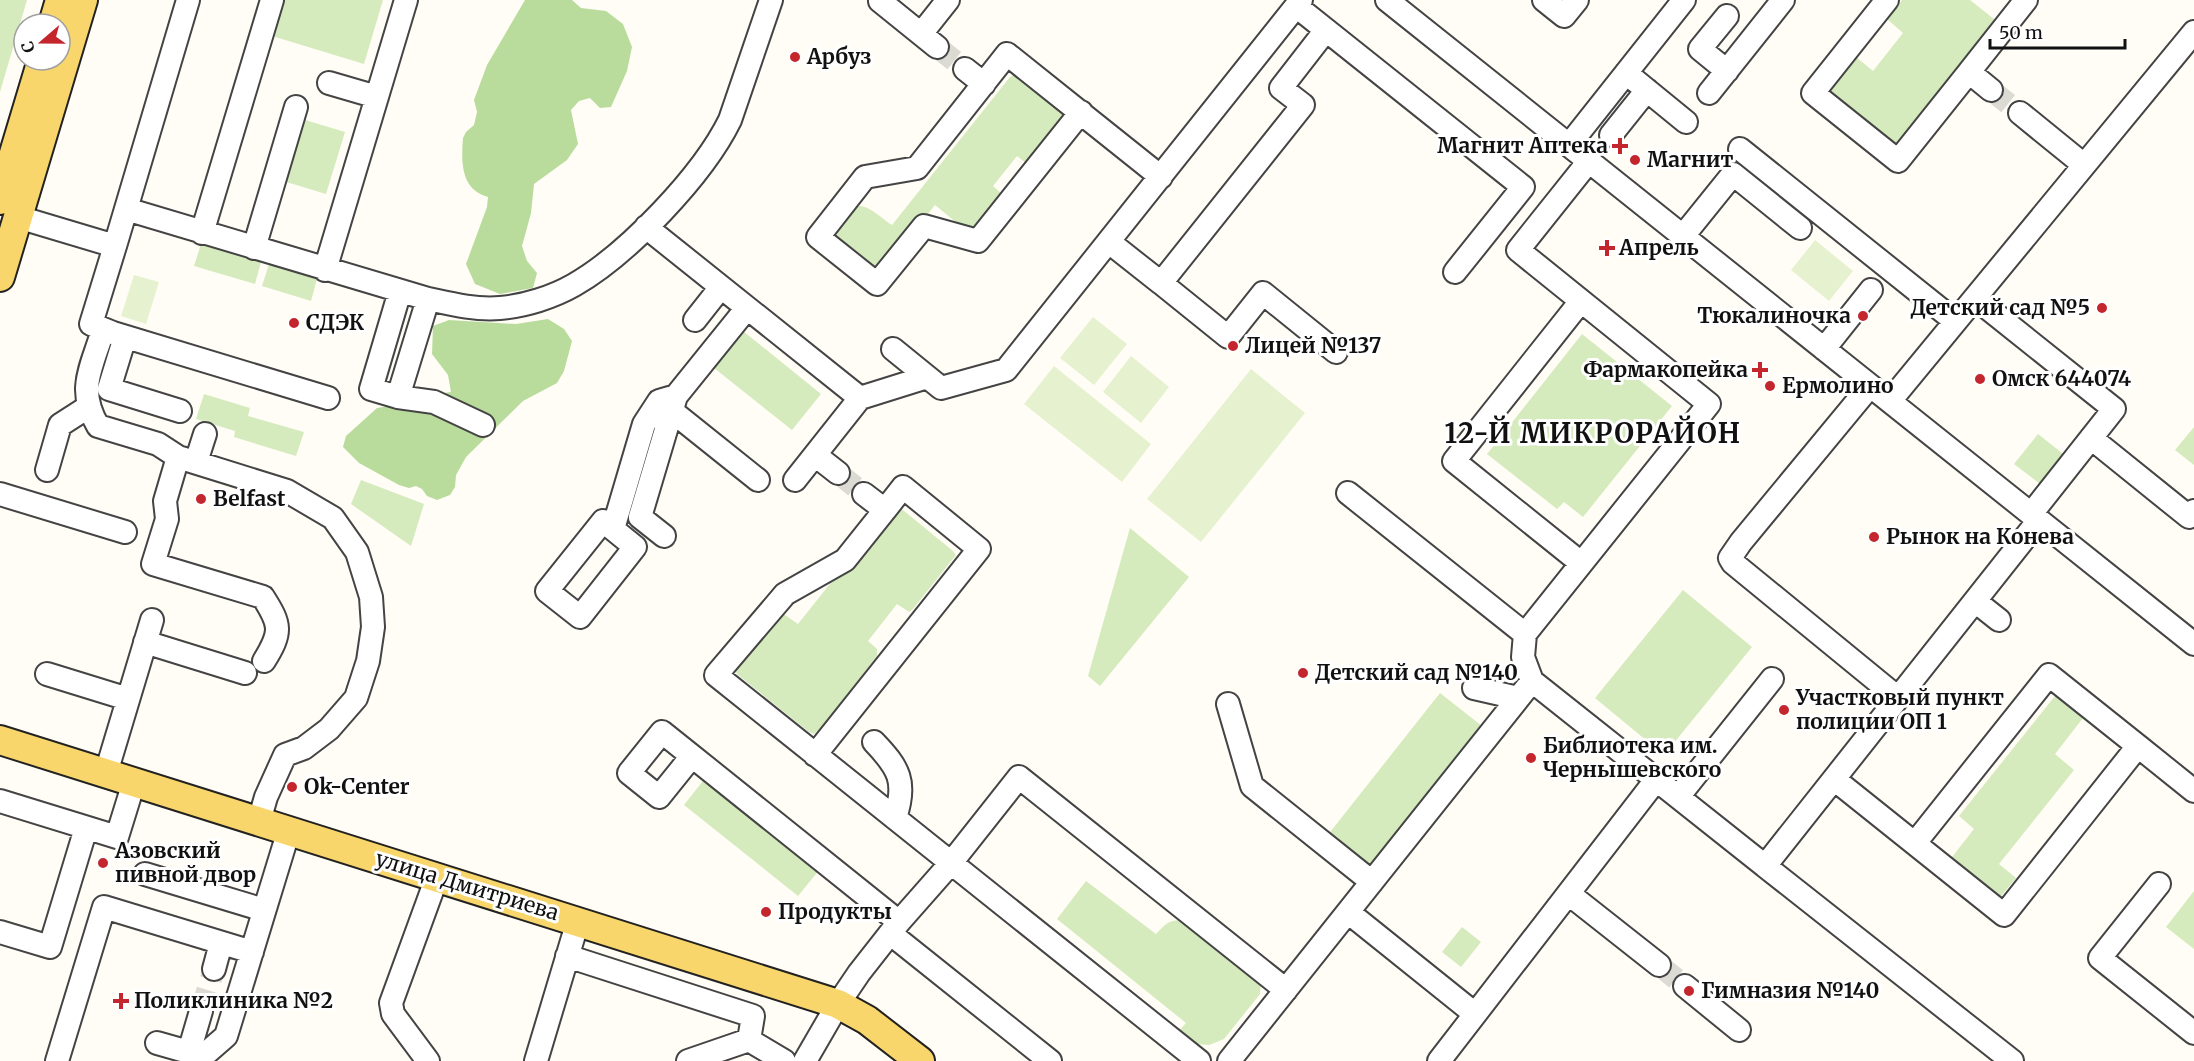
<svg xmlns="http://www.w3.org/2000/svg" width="2194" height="1061" viewBox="0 0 2194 1061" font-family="Merriweather,serif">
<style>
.green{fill:#d5ebbd}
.forest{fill:#b9dc9c}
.pitch{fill:#e6f2cf}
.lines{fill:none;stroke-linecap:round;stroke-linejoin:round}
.minor-tunnel{stroke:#dbdad3;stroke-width:22;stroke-dasharray:22 11;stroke-linecap:butt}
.minor-casing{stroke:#444;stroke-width:26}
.major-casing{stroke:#222;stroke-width:32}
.minor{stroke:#fff;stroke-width:22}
.major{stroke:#f9d66b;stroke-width:28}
.poi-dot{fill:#c4262e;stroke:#fff;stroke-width:2}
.labels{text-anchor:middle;stroke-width:6;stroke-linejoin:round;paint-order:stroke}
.poi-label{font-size:21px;font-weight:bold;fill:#111;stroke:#fff;text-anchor:start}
.street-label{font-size:21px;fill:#111;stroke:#fff}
.district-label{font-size:27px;font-weight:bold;letter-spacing:1.5px;fill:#111;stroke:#fff}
</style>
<rect width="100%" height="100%" fill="#fffdf5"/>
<path class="green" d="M0,0h27l-27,92z
M283,0h100l-19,64 -92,-28z
M1902,0h68l29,23 -103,129 -71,-56 31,-39 17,14 30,-38 -16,-14z
M1019,72l49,43 -41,49 -10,-8 -24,30 9,8 -27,36 -12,-2 -28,-23 -51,64 -5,4 -45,-34 -1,-8c5,-6 11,-18 17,-23 14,-9 32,11 42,17l118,-148z
M302,119l43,13 -19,62 -43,-13z
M201,244l60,18 -6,22 -61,-18z
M269,264l48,15 -6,22 -49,-15z
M738,327l83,67 -29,36 -83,-66z
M1582,334l90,72 -89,111 -19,-15 -7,7 -70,-55z
M204,394l46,14 -2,8 56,16 -8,24 -62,-19 1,-6 -39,-12z
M2194,427v38l-19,-15z
M2038,434l29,23 -23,30 -30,-23z
M361,480l63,24 -13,42 -60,-42z
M898,506l55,45 3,4 -43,54 -4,3 -12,-8 -29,37 9,8v7l-58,74 -5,4 -5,-2 -71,-57 -3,-4 2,-5 43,-52 5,1 13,9 93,-117z
M1130,528l59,49 -89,109 -12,-10z
M1683,590l69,57 -88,108 -69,-57z
M1440,693l42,33 -114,143 -41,-33z
M2055,696l28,22 -28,36 19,16 -75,94 17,14 -15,18 -49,-39 22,-28 -15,-13z
M706,777l114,92 -22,27 -114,-91z
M1086,881l70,53c10,-11 15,-16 30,-13l75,62 -1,11 -36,45 -15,6 -12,-1 -18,-13 7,-8 -129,-104z
M2194,891v58l-28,-22z
M1462,927l19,15 -20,25 -19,-15z"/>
<path class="forest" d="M525,0h47l9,8 25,3 17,13 9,23 -5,24 -16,36 -11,1 -10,-10 -11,3 -8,9 7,34 -11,16 -33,24 -3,29 -9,33 5,15 10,12 -4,15 -33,6 -25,-10 -9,-20 21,-57 1,-10c-27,-7 -27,-34 -25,-59l3,-6 8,-7 3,-13 -3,-12 13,-35z
M548,319l16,10 8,12 -8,30 -7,12 -34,18 -57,56 -10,18 -1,12 -5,8 -13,5 -10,-4 -5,-7 -6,-3 -7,2 -10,-3 -40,-22 -16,-16 3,-11 31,-28 32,-5 16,-7 26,-4 -3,-17 -16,-21 1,-28 16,-6 67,4z"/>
<path class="pitch" d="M1815,240l38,31 -24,30 -38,-31z
M134,275l25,7 -13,42 -25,-8z
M1093,317l34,27 -33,41 -34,-27z
M1131,356l38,31 -28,36 -38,-31z
M1054,366l97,78 -29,38 -98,-78z
M1251,369l54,44 -104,129 -54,-43z"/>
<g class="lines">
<path class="minor-tunnel" d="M937,47l28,22
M1991,90l29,23
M838,473l26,21
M1659,965l26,21
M201,1011l13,-42"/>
<defs>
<path id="minor" d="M1387,0l807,644
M1544,0l20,16 13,-16
M1887,0l-74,93 85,68 71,-89 22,18
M880,1l57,46
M1296,6l227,181 -68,85
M1727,16l-27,33 27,22
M921,34l27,-34
M965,69l19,15
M1969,72l57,-72
M1626,73l60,49
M329,83l48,14
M1709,93l74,-93
M1081,112l-103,129 -54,-15 -47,58 -59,-47 47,-60 52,-9 90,-114c52,41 102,82 154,123
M2020,113l64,52
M1611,135l36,-45
M1569,145l115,-145
M1740,149l215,172
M1589,161l-71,89 191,154 -184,230 -2,23 9,24 233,185 274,-346
M126,209l62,-209
M18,217l97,29 11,-37 302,90c23,5 47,11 72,9 25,-2 53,-11 74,-23 54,-31 129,-110 156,-165l41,-120
M646,227l214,171
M202,233l70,-233
M1683,236l50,-62 67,54
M1109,242l52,41 142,-178 -22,-17 45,-58
M115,246l-24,78 22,9 215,65
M254,248l42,-141
M325,270l81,-270
M1161,283l67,54 35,-44 73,59
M400,291l-29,98 27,8 30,-98
M1975,298l139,111 -83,105
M1581,301l-127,160 127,102
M695,320l26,-33
M103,330c-11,37 -27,59 -5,96l60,18 20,13 109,34 46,27 24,34 14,45 2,30 -5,34 -12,37 -27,31 -25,19 -19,7 -19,42 -7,24
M125,337l-16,52 71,22
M893,349l48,39 65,-18 295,-370
M1824,349l47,-59
M1870,386l-129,156 -11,16 3,5 165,135
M398,397l36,5 49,23
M1890,401l304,-369
M673,412l85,68
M2091,438l98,79 5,-6
M815,455l23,18
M178,457l-13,44 2,18 -14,45 110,33c18,28 19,35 1,64
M196,462l9,-28
M47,470l13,-45 28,-18
M795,480l65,-82 67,-21
M1348,493l177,141
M0,494l125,38
M864,494l21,16 -40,50 -60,34 -69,81 483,386
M603,521l32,26 -55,70 -33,-26z
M613,529l31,-105 15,-23 17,-5
M664,536l-24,-19 36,-121 71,-88
M1975,601l24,19
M145,642l100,31
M47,674l81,25
M1474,688l44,10
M1228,704l24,82 120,96
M874,742c25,26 33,40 21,76
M815,755l164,-206 -76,-62 -18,23
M692,756l-33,41 -30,-24 33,-41 30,24 207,166
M106,773l46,-153
M1834,779l170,136 134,-169 56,45
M1678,797l94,-118
M0,801l117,36 17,-55
M1915,843l134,-168 89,71
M1765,866l247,195
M145,874l119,36
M2159,884l-59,74 94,75
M1569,894l90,71
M1348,912l127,102
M0,932l50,15 36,-119
M891,934l159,127
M567,956l186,60 -4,24 35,21
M214,969l7,-26
M1685,986l54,44
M157,1043l46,13
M189,1052l12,-41
M57,1061l47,-154 148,45
M201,1061l2,-5 23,-20 63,-206
M428,1061l-35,-47 -2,-11 46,-126
M536,1061l42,-140
M688,1061l61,-21
M805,1061l33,-57 21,-31 40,-51 52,-59 68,-86 267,213
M1229,1061l303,-380
M1439,1061l217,-281"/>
<path id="major" d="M53,24l7,-24
M0,200l42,-140
M0,277l83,-277
M0,740l838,264 29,16 53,41"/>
</defs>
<use href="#minor" class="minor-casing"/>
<use href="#major" class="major-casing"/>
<use href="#minor" class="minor"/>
<use href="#major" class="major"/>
</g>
<g class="poi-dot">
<circle cx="795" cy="57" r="6"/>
<path d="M1617 137h6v6h6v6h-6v6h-6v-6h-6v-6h6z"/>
<circle cx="1635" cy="160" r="6"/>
<path d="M1604 239h6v6h6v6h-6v6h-6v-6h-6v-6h6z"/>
<circle cx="2102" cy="308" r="6"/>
<circle cx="1863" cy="316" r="6"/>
<circle cx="294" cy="323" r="6"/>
<circle cx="1233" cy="346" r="6"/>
<path d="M1757 361h6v6h6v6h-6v6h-6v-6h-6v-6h6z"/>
<circle cx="1980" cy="379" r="6"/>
<circle cx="1770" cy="386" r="6"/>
<circle cx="201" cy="499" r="6"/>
<circle cx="1874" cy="537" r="6"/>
<circle cx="1303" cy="673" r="6"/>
<circle cx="1784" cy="710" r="6"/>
<circle cx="1531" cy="758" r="6"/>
<circle cx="292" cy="787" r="6"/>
<circle cx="103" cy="863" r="6"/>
<circle cx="766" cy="912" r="6"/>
<circle cx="1689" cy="991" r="6"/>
<path d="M118 992h6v6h6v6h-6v6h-6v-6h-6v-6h6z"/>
</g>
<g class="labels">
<g class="poi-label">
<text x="807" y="64">Арбуз</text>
<text x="1608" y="153" text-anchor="end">Магнит Аптека</text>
<text x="1647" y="167">Магнит</text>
<text x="1619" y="255">Апрель</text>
<text x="2090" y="315" text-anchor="end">Детский сад №5</text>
<text x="1851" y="323" text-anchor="end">Тюкалиночка</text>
<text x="306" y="330">СДЭК</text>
<text x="1245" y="353">Лицей №137</text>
<text x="1748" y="377" text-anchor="end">Фармакопейка</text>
<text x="1992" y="386">Омск 644074</text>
<text x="1782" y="393">Ермолино</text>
<text x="213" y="506">Belfast</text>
<text x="1886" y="544">Рынок на Конева</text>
<text x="1315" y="680">Детский сад №140</text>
<text x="1796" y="705">Участковый пункт<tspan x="1796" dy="24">полиции ОП 1</tspan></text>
<text x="1543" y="753">Библиотека им.<tspan x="1543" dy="24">Чернышевского</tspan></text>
<text x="304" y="794">Ok-Center</text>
<text x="115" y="858">Азовский<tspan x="115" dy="24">пивной двор</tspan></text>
<text x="778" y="919">Продукты</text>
<text x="1701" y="998">Гимназия №140</text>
<text x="134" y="1008">Поликлиника №2</text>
</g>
<g class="street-label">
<text transform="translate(467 886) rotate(17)" y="7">улица Дмитриева</text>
</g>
<g class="district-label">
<text x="1593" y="443">12-Й МИКРОРАЙОН</text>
</g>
</g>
<g transform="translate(42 42) rotate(250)"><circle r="28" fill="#ffffff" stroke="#a0a0a0" stroke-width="1.5"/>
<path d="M0-4.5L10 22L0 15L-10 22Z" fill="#c4262e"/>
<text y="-9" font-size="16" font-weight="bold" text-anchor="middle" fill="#111111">С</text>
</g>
<path d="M1990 39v9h135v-9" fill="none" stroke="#111111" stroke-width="3"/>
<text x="1999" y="39" font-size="18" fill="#111111" stroke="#ffffff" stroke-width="4.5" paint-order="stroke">50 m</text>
</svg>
